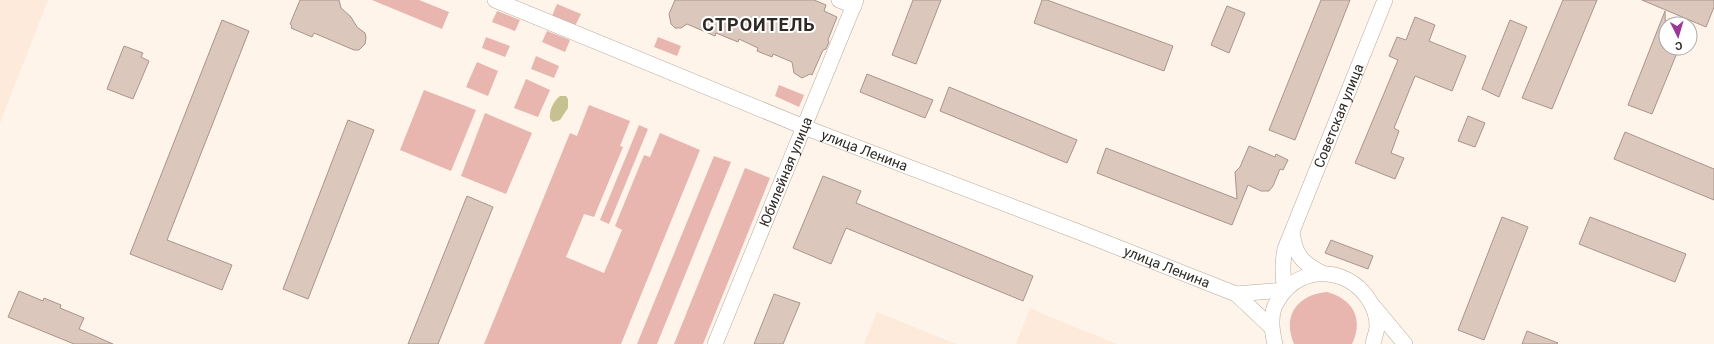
<svg xmlns="http://www.w3.org/2000/svg" width="1714" height="344" viewBox="0 0 1714 344" font-family="Roboto,sans-serif">
<style>
.built{fill:#fdeada}
.grass{fill:#e9b5af}
.water{fill:#c6c18f}
.building{fill:#dcc7bd;stroke:#a9948c}
.lines{fill:none;stroke-linecap:round;stroke-linejoin:round}
.street-casing{stroke:#b9a99b;stroke-width:16}
.street{stroke:#fff;stroke-width:15}
.labels{text-anchor:middle;stroke-width:4;stroke-linejoin:round;paint-order:stroke}
.street-label{font-size:14px;fill:#2f2923;stroke:#fff}
.district-label{font-size:18px;font-weight:bold;letter-spacing:1px;fill:#2f2923;stroke:#fff}
</style>
<rect width="100%" height="100%" fill="#fef4ea"/>
<path class="built" d="M0,0h48l-48,123z
M1030,308l20,9 67,27h-101z
M877,312l79,32h-92z"/>
<path class="grass" d="M372,0h47l30,12 -7,17z
M557,4l24,10 -6,12 -23,-10z
M497,11l23,9 -5,11 -23,-9z
M547,31l23,9 -5,12 -23,-10z
M486,37l24,9 -5,11 -23,-9z
M658,37l23,9 -4,10 -23,-9z
M536,56l23,10 -5,12 -23,-9z
M477,62l21,9 -10,25 -22,-9z
M526,79l24,11 -12,27 -24,-9z
M779,85l25,10 -5,12 -24,-11z
M424,90l52,20 -25,61 -51,-21z
M589,105l41,16 -10,25 3,1 -29,70 -10,-3 -18,43 38,16 18,-43 -7,-4 29,-71 6,2 10,-24 40,17 -79,194h-137l86,-211 7,3z
M485,113l47,20 -26,61 -45,-18z
M639,125l9,4 -39,95 -9,-4z
M714,156l17,6 -74,182h-20z
M745,168l25,10 -67,166h-29z
M1327,292c26,7 37,27 25,52h-58c-12,-28 3,-49 33,-52z"/>
<path class="water" d="M560,96h6l2,3v9l-8,12 -7,2 -3,-3c-1,-9 3,-17 10,-23z"/>
<path class="building" d="M300,0h39l2,8 10,9 6,10 8,6 1,4 -1,7 -6,6h-5l-40,-17 -2,4 -21,-9 1,-2 -2,-2z
M675,0h139l12,5 -2,6 13,6 -9,23 1,2 -3,7 -3,1 -11,25 -2,-1 -8,4 -8,-5 -2,-11 -19,-8 -1,3 -15,-6 1,-3 -19,-9 -1,3 -22,-9 -1,3 -28,-12 -6,4h-6l-4,-4 -2,-10z
M913,0h28l-25,64 -24,-9z
M1042,0h5l126,46 -9,25 -130,-48z
M1321,0h29l-55,140 -26,-10z
M1563,0h34l-45,109 -30,-11z
M1642,0h72v7l-8,20z
M1227,6l18,7 -16,40 -18,-8z
M1665,11l1,37h13l-27,66 -24,-9z
M1415,17l20,8 -6,16 37,15 -14,35 -37,-15 -21,52 5,3 -8,22 13,5 -9,21 -40,-16 43,-103 -9,-4 8,-19 9,3z
M222,20l27,11 -82,209 65,25 -10,25 -92,-36z
M1510,20l17,7 -28,70 -17,-8z
M124,46l19,7 -2,4 8,4 -16,38 -26,-10z
M867,74l66,26 -8,18 -65,-26z
M949,87l128,53 -10,23 -127,-52z
M1468,116l17,7 -10,24 -17,-6z
M348,120l26,10 -66,169 -25,-10z
M1625,132l89,37v31l-100,-41z
M1249,146l26,11 1,-3 12,6 -5,10 -3,-1 -7,17 -4,5h-8l-13,-6 -16,40 -135,-52 9,-25 131,51 -2,-27 5,-5z
M823,176l38,15 -5,12 177,73 -10,25 -177,-73 -15,36 -38,-16z
M467,196l26,11 -55,137h-30z
M1502,217l26,10 -44,113 -26,-10z
M1590,217l96,37 -11,28 -96,-38z
M1331,240l42,16 -5,13 -43,-16z
M19,291l24,10 1,-3 17,7 -1,3 24,10 -5,11 34,15h-39l-66,-27z
M774,294l26,9 -17,41h-29z
M1527,331l31,12 -1,1h-35z"/>
<g class="lines">
<defs>
<g id="street">
<path id="s1" d="M495,0l309,127 280,107 152,60 35,33"/>
<path d="M839,0l15,6"/>
<path d="M1292,232c3,23 10,31 30,41"/>
<path id="s2" d="M1236,294l49,-4c-3,-15 -3,-26 0,-41l100,-249"/>
<path d="M1375,308l30,36"/>
<path id="s3" d="M715,344l141,-344"/>
<path d="M1275,344c-3,-12 -5,-24 -1,-36 1,-4 4,-7 6,-11 21,-32 66,-30 87,0 6,8 10,19 10,29 0,6 -3,12 -4,18"/>
</g>
</defs>
<use href="#street" class="street-casing"/>
<use href="#street" class="street"/>
</g>
<g class="labels">
<g class="street-label">
<text dy="5" stroke="none"><textPath href="#s2" startOffset="234">Советская улица</textPath></text>
<text dy="5" stroke="none"><textPath href="#s1" startOffset="399">улица Ленина</textPath></text>
<text dy="5" stroke="none"><textPath href="#s3" startOffset="186">Юбилейная улица</textPath></text>
<text dy="5" stroke="none"><textPath href="#s1" startOffset="723">улица Ленина</textPath></text>
</g>
<g class="district-label">
<text x="759" y="31">СТРОИТЕЛЬ</text>
</g>
</g>
<g transform="translate(1678 36) rotate(175)"><circle r="19" fill="#ffffff" stroke="#aca9a7"/>
<path d="M0-3L7 15L0 10L-7 15Z" fill="#9d3699"/>
<text y="-6" font-size="11" font-weight="bold" text-anchor="middle" fill="#2f2923">С</text>
</g>
</svg>
